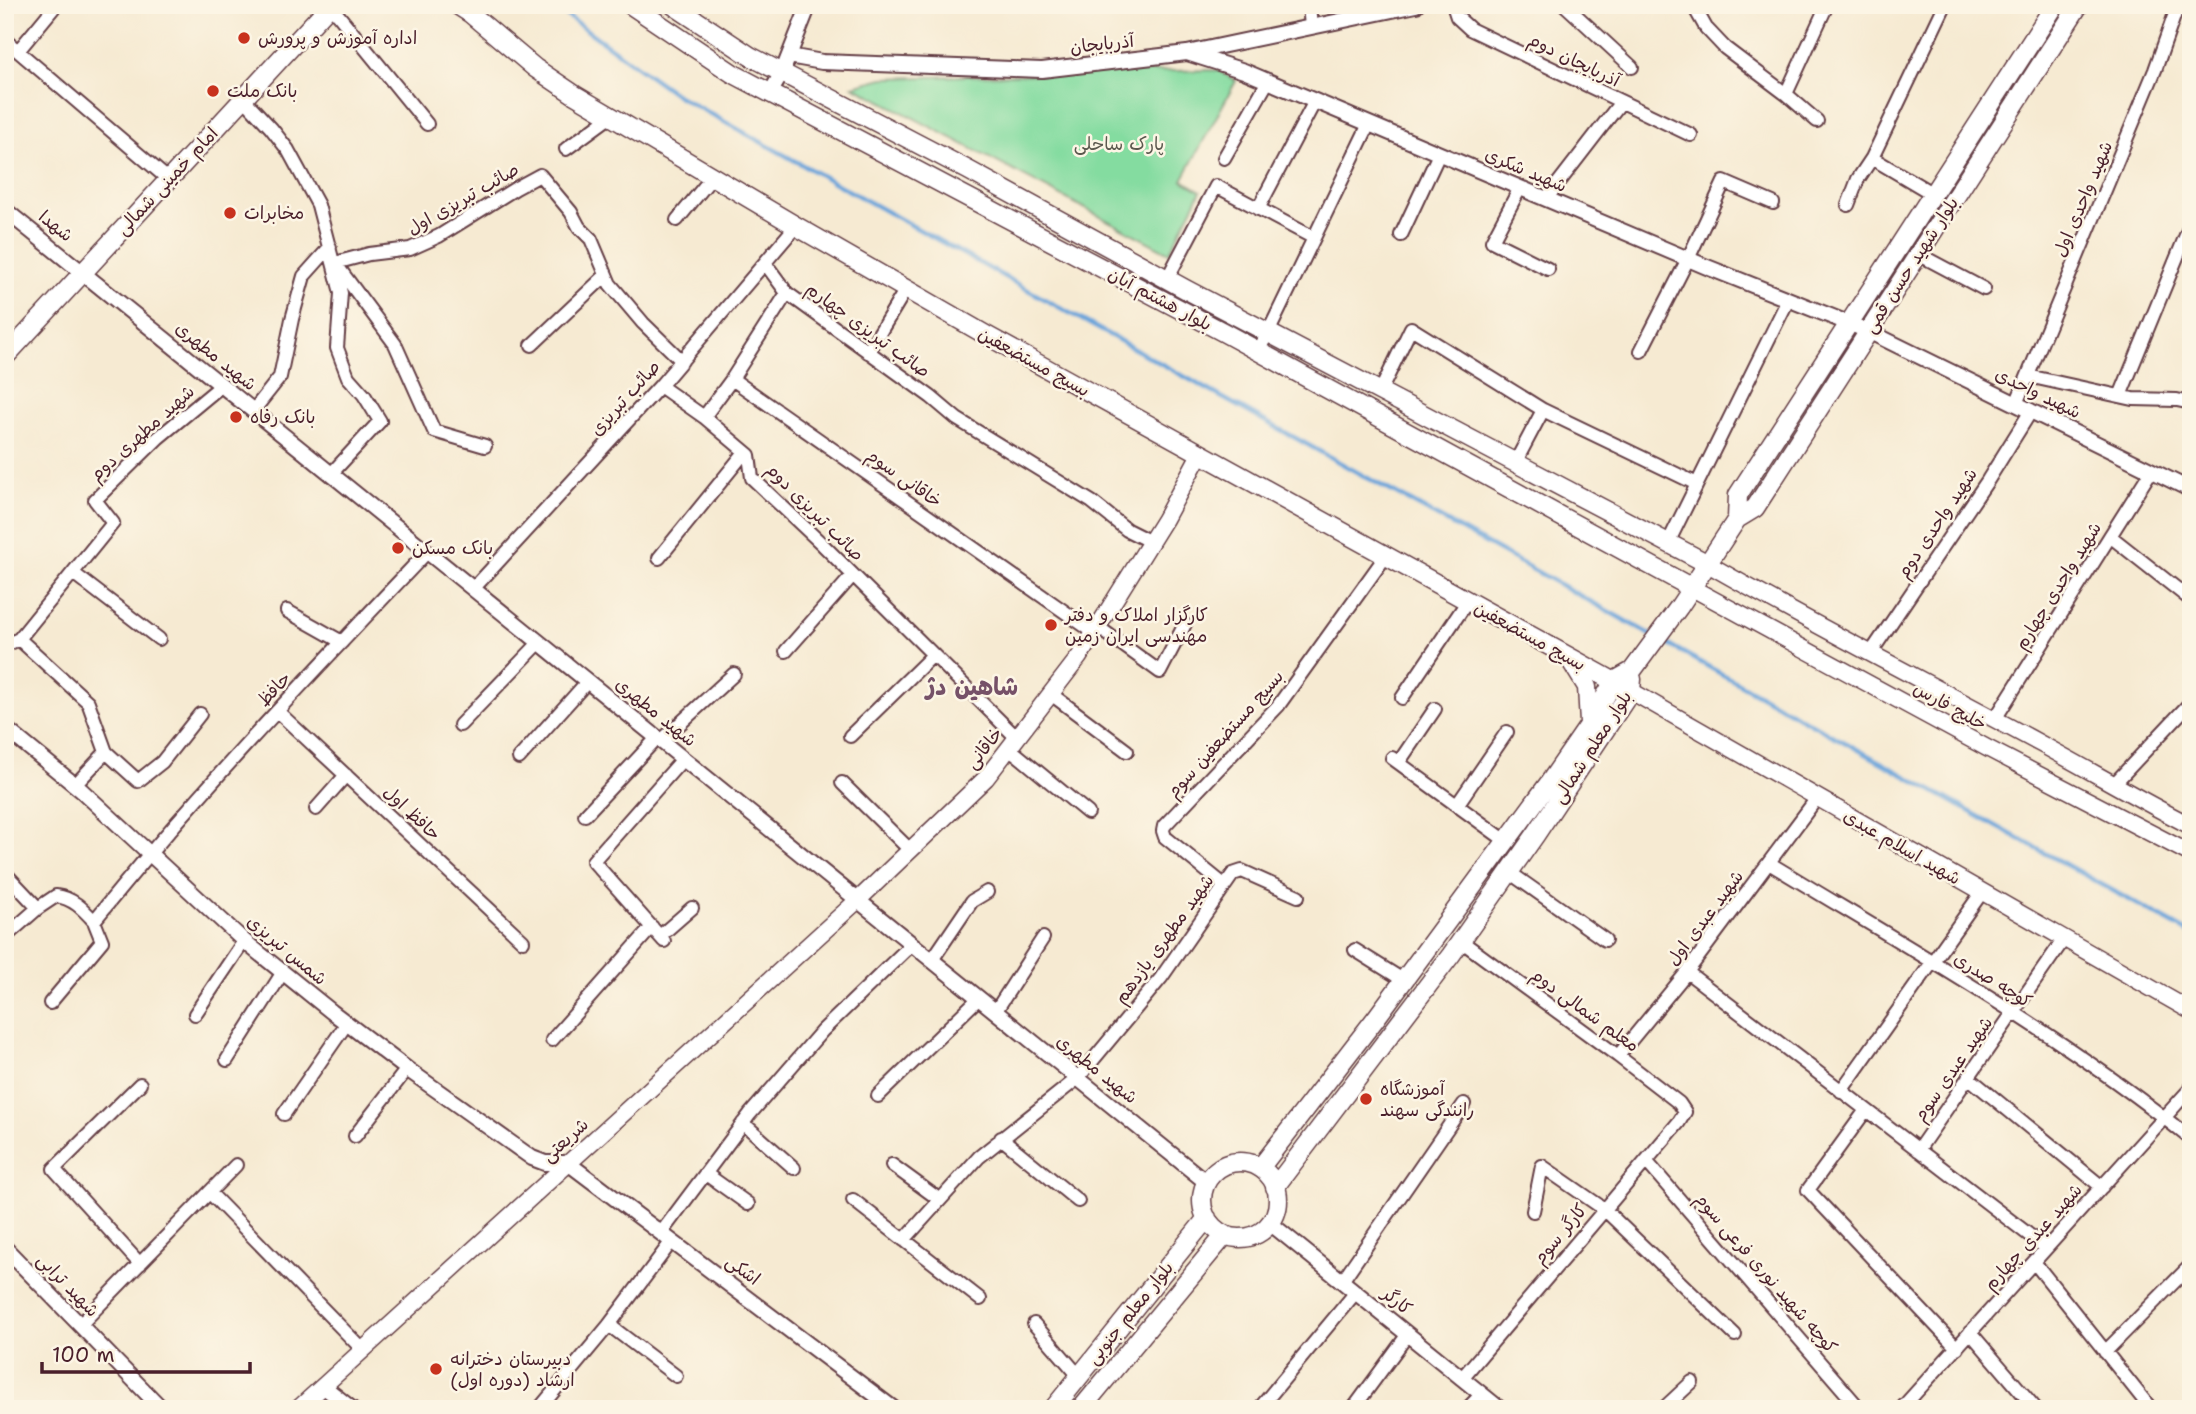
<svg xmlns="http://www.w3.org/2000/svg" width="2196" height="1414" viewBox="0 0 2196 1414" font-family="'Shantell Sans','Playpen Sans Arabic',sans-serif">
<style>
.green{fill:#84dca0;stroke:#677e66;stroke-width:2}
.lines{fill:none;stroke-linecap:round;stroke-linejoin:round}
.stream{stroke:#6aa4da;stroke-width:4.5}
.minor-casing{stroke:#643d44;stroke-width:16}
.tertiary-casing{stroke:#643d44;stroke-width:18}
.secondary-casing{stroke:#643d44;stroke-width:19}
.primary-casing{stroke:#643d44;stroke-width:21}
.minor{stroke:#fff;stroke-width:12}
.tertiary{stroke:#fff;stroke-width:14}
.secondary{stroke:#fff;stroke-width:16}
.primary{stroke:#fff;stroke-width:18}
.poi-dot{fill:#c8321e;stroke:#fcf5e5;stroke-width:2.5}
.labels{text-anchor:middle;stroke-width:5;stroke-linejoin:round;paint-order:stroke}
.poi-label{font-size:18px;fill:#4a1f2b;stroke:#fcf5e5;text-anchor:start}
.street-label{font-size:18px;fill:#4a1f2b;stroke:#fcf5e5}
.park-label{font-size:18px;fill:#5b584e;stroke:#fcf5e5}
.district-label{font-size:24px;font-weight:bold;fill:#765168;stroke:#fcf5e5}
</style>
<rect width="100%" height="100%" fill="#fcf5e5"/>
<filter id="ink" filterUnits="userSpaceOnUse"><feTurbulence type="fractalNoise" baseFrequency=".0143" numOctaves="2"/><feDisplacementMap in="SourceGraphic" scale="14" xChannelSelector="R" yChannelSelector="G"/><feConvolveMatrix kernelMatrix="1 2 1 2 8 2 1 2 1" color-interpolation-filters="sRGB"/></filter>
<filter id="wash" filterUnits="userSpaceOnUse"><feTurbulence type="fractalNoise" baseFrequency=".00686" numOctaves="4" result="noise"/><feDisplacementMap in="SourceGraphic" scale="28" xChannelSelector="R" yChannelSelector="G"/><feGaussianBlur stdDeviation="1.57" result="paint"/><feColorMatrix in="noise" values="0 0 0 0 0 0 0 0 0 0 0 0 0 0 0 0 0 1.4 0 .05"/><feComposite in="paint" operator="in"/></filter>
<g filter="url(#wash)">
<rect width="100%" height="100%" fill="#f6ead2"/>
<path class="green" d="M1217,70l19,11 -54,99 19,11 -32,62 -316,-167 30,-8z"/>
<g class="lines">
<path class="stream" d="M552,5l126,91 973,539
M1662,641l529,293"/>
</g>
</g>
<g filter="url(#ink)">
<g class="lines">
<defs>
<path id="minor" d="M330,5l97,119
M1309,5l2,22
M1453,5l4,12 13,12 221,106
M1565,5l67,62
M1693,5l13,23 19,20 61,46 31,27
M5,40l164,140
M18,51l38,-46
M1786,94l41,-89
M244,99l27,29 17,22 30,55 23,88 -4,55 11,29 16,18 16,26 -49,53
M566,149l45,-33
M1224,158l44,-77
M1520,188l-28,53 56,28
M1933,194l-61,-36 73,-153
M1546,199l75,-97
M1848,205l10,-26 14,-21
M1258,209l57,-108
M677,220l36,-44
M1401,235l38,-81
M1918,254l66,35
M765,263l22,30 144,104 26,22 135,83 35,28 24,12
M1167,279l49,-93 98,52
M532,345l74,-70
M1258,351l10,-18 101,-209
M1641,351l47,-92 36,-77 49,21
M868,352l38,-63
M2028,376l105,23 44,1 14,3
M732,379l55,-86
M660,386l44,31 45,38 3,23 71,67 194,193
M1380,392l31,-64 132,82 154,74
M2120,396l71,-173
M2016,404l139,-334 23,-65
M253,411l27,-34 12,-58 12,-43 26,-29
M704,417l28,-38 363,254
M485,446l-51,-15 -39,-87 -60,-81 34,-9 41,-5 29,-13 77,-48 24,-13 31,37 8,15 12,12 19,45 33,39 39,38
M1515,463l28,-53
M2110,536l81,64
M1668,543l120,-243
M659,558l86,-106
M73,573l86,66
M473,589l187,-203 136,-160
M287,611l55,31
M1098,627l62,45 25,-48
M19,639l69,63 18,50 -31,33
M5,640l3,4 11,-5 94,-116 -18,-23 63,-62 64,-53
M786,651l67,-76
M1870,654l118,-174 43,-69
M1051,694l76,57
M1402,698l65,-96
M277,711l246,230
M1995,719l156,-248
M460,725l79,-82
M850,736l83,-81
M661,741l73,-67
M1009,748l79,65
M106,752l32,29 24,-19 38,-48
M519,758l68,-76
M1392,758l114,83
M1399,762l36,-53
M842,783l69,68
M2113,785l78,-83
M1457,805l50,-73
M316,809l30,-34
M585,815l72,-77
M1769,863c143,87 291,170 422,276
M1509,872l96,68
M5,873l33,35
M1224,885l-59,-48 -2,-6 1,-5 114,-120 107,-149
M660,936l32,-28
M5,937l33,-29 18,-12c17,2 27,13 38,25 104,-129 219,-249 333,-369
M664,941l-71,-80 90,-102
M1461,941l157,115 61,47 6,9 -6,10 -217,256
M1355,950l48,30
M932,960l40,-59 15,-9
M1687,972l359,276
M50,1003l52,-62 -8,-20
M995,1012l48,-74
M195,1014l49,-73
M552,1040l100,-113
M1618,1056l69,-84 130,-174
M227,1060l56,-88
M1968,1077l134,110
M1841,1091l141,-199
M878,1096l101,-98
M1866,1110l-58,80 149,158
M284,1114l63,-91
M743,1123l51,45
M355,1136l52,-67
M1001,1138l77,63
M1918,1150l146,-211
M1646,1161l214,248
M892,1165l48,35
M706,1174l42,30
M210,1193l153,157
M853,1200l127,99
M1533,1211l9,-45 62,43 131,126
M661,1233l89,-119 72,-83 90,-87
M904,1240l75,-83 99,-79 83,-100 72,-104 9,-3 56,25
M2034,1262l117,147
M140,1264l-86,-95 86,-85
M1342,1281l122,-177
M1034,1324l45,52
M80,1325l156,-160
M609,1325l67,51
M1970,1332l66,77
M2105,1352l86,-87
M539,1409l70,-84 63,-84
M1259,1409l97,-117
M1353,1409l55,-75
M1467,1409l15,-15
M1663,1409l29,-27
M1901,1409l290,-321"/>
<path id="tertiary" d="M1187,53l57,18 463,196 161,64 323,159
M789,56l33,6 220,8 145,-17 229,-48
M770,93l12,-20 27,-68
M5,210l1201,972
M5,728l76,62 163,151 88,71 75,57 125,89 13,5h23l326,246
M1270,1223l230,186
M5,1248l157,161
M323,1386l29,23"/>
<path id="secondary" d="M1708,564c109,63 222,120 333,180 50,27 99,56 150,82
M1692,588l295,160 204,106
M1631,691l560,320
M298,1409l560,-509 128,-122 93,-121 86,-138 35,-65"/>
<path id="primary" d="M457,5l14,9 64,54 40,27 221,131 190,109 645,356
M631,5l101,68 491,259 469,256
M673,5l77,51 218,114 219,120 521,274
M5,357l325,-352
M1737,519l1,-24 317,-490
M1571,661l16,26 2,36
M1202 1200a38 38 0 1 1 76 0a38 38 0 1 1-76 0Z
M1260,1168l116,-150 173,-235 40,-58 25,-44 18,-10 47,-64 58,-88 18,-11 324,-503
M1275,1187l176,-232 85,-121 95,-143 1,-12
M1053,1409l154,-191
M1081,1409l144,-174"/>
</defs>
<use href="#minor" class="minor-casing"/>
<use href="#tertiary" class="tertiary-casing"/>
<use href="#secondary" class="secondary-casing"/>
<use href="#primary" class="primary-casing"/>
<use href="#minor" class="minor"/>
<use href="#tertiary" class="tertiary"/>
<use href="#secondary" class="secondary"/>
<use href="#primary" class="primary"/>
</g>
</g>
<g class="poi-dot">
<circle cx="244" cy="38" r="7"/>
<circle cx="213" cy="91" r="7"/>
<circle cx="230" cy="213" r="7"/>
<circle cx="236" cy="417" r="7"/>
<circle cx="398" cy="548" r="7"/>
<circle cx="1051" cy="625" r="7"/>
<circle cx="1366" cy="1099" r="7"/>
<circle cx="436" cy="1369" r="7"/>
</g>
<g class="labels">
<g class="poi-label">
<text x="258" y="44">اداره آموزش و پرورش</text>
<text x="227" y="97">بانک ملت</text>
<text x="244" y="219">مخابرات</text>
<text x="250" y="423">بانک رفاه</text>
<text x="412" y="554">بانک مسکن</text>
<text x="1065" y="621">کارگزار املاک و دفتر<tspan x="1065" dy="21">مهندسی ایران زمین</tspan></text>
<text x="1380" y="1095">آموزشگاه<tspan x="1380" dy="21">رانندگی سهند</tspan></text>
<text x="450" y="1365">دبیرستان دخترانه<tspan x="450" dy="21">ارشاد (دوره اول)</tspan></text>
</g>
<g class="street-label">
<text transform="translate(1102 44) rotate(-6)" y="6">آذربایجان</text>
<text transform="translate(1574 60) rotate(26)" y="6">آذربایجان دوم</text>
<text transform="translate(1526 170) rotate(23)" y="6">شهید شکری</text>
<text transform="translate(167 181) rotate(-47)" y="6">امام خمینی شمالی</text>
<text transform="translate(463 199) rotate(-30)" y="6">صائب تبریزی اول</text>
<text transform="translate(2083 199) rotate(-67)" y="6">شهید واحدی اول</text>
<text transform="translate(56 226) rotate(39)" y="6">شهدا</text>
<text transform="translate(1911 265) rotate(-57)" y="6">بلوار شهید حسن قمی</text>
<text transform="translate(1160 299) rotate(28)" y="6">بلوار هشتم آبان</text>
<text transform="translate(868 330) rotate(36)" y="6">صائب تبریزی چهارم</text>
<text transform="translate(216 356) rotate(39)" y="6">شهید مطهری</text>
<text transform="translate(1034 362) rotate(29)" y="6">بسیج مستضعفین</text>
<text transform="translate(2038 393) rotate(26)" y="6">شهید واحدی</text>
<text transform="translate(625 398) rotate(-48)" y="6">صائب تبریزی</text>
<text transform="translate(142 433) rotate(-42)" y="6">شهید مطهری دوم</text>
<text transform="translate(904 478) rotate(35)" y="6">خاقانی سوم</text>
<text transform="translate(815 512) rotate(45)" y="6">صائب تبریزی دوم</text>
<text transform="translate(1937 523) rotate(-56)" y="6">شهید واحدی دوم</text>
<text transform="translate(2058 586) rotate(-58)" y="6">شهید واحدی چهارم</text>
<text transform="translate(1530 636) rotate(29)" y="6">بسیج مستضعفین</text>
<text transform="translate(274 689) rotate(-47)" y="6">حافظ</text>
<text transform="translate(1950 706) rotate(29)" y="6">خلیج فارس</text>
<text transform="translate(656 712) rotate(39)" y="6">شهید مطهری</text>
<text transform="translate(1225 734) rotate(-48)" y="6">بسیج مستضعفین سوم</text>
<text transform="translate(1592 747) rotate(-57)" y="6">بلوار معلم شمالی</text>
<text transform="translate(984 748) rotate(-51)" y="6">خاقانی</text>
<text transform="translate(412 813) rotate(43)" y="6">حافظ اول</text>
<text transform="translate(1902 847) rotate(30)" y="6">شهید اسلام عبدی</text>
<text transform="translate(1705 918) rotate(-53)" y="6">شهید عبدی اول</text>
<text transform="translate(1164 939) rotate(-54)" y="6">شهید مطهری یازدهم</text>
<text transform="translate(287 950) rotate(40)" y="6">شمس تبریزی</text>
<text transform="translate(1993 980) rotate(32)" y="6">کوچه صدری</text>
<text transform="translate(1585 1010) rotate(36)" y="6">معلم شمالی دوم</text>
<text transform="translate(1097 1069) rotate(39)" y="6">شهید مطهری</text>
<text transform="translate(1953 1069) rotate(-55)" y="6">شهید عبدی سوم</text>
<text transform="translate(565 1140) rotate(-42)" y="6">شریعتی</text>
<text transform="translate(1560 1234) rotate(-50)" y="6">کارگر سوم</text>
<text transform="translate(2033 1237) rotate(-48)" y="6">شهید عبدی چهارم</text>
<text transform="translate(743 1270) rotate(37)" y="6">اشکی</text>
<text transform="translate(1766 1273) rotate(49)" y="6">کوچه شهید نوری فرعی سوم</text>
<text transform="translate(68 1285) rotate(46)" y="6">شهید ترابی</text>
<text transform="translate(1397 1301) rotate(39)" y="6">کارگر</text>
<text transform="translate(1130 1313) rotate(-51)" y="6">بلوار معلم جنوبی</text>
</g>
<g class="park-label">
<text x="1119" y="150">پارک ساحلی</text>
</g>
<g class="district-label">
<text x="972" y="695">شاهین دژ</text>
</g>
</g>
<rect width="2196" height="1414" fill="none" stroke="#fcf5e5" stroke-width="28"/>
<path d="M42 1362v10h208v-10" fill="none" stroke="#4a1f2b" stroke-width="3.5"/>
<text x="52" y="1362" font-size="21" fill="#4a1f2b" stroke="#fcf5e5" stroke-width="5" paint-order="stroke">100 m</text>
</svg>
